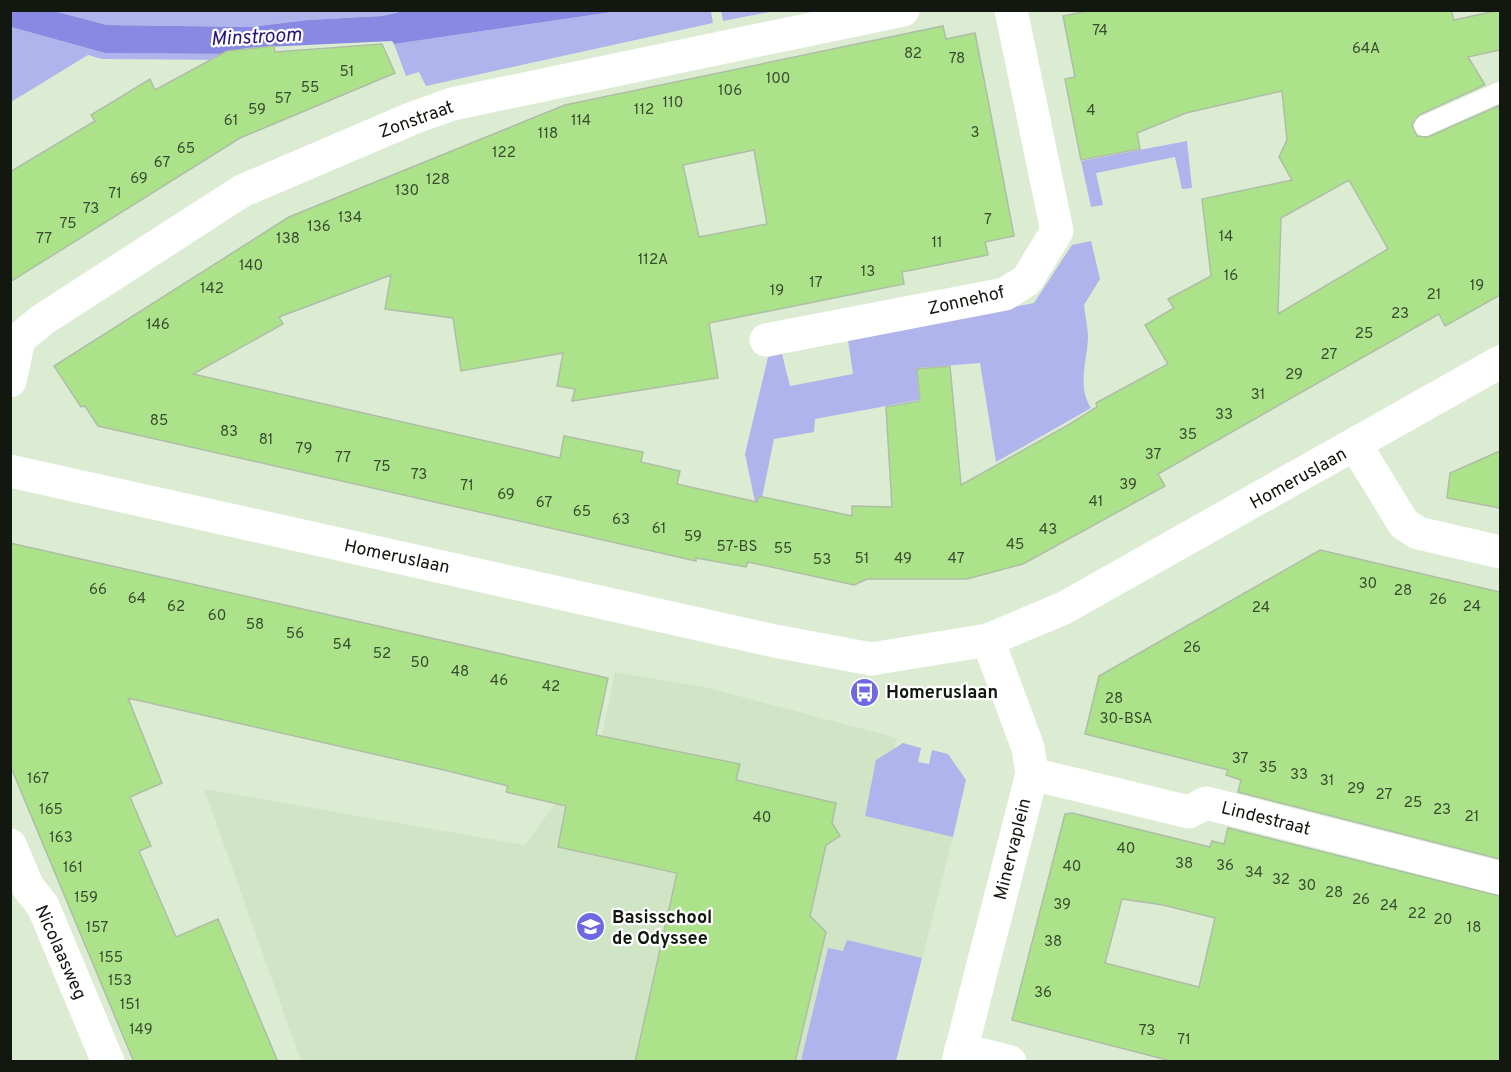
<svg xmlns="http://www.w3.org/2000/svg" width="1511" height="1072" viewBox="0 0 1511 1072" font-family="Overpass,sans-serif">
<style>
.built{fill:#d0e5c5}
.green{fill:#b0b4ed}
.water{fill:#8789e2}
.building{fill:#ace38a;stroke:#aebea6;stroke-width:1.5;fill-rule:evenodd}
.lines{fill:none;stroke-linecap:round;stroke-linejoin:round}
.service{stroke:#fff;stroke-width:20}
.minor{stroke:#fff;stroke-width:33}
.tertiary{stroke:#fff;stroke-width:33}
.labels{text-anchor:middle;stroke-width:4.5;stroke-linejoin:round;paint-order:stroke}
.number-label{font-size:15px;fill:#384b2e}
.street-label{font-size:18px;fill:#12180f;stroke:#fff}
.poi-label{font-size:18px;font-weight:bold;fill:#12180f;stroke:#fff;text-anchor:start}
.water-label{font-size:20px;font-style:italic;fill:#2a147c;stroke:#fff}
</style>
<rect width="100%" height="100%" fill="#dcecd3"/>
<path class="built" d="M615,672l89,15 193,51 -21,78 77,21 -57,224h-595l-97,-272 321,56 76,-105z"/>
<path class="green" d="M54,11l347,-1v1l-19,5 -74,4 -58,7 -143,-2z
M619,11h92l2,12 -287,63 -7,-14 -13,4 -12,-32z
M721,11v-1l54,1 -52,10z
M11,27l94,26 129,1 1,6 -133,-1 -14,-4 -77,47z
M1187,141l5,47 -10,1 -7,-32 -79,16 7,32 -12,2 -10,-46z
M1091,241l9,38 -16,26c1,10 4,23 4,33 -1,24 -11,48 3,70l-95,54 -16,-99 -63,5 2,32 -104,19 -1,13 -40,7 -13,64 -6,-1 -10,-48 23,-97 14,-3 8,32 63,-12 -5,-34 186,-37 38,-58z
M903,743l18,5 -3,14 11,2 3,-14 16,4 18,26 -13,57 -88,-21 11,-56z
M847,940l75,18 -26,103h-95l27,-113 15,3z"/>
<path class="water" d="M11,10l43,1 53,14 143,2 58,-7 74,-4 21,-5h216l-225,33 -2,-3 -147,7 -11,6 -129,-1 -94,-26z"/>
<path class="building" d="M1092,10h359l3,10 46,-10v40l-32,7 17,28 -66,30 -7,10 5,11 11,1 70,-31 2,5v184l-55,31 -6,-12 -281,160 7,12 -142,78 -56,15h-100l-13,6 -106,-23 -2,5 -50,-9v3l-598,-135 -13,-20 -4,1 -27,-41 235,-149 276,-112 378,-79 3,13 29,-6 15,77 24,126 -29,6 3,13 -86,17 2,12 -195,39 9,55 -146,23 3,-12 -18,-3 6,-33 -102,18 -8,-53 -68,-9 6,-34 -112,42 4,7 -90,50 367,84 4,-22 79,16 -2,10 39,9 -3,13 80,18 2,-6 93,20v-10l40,1 -6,-100 34,-6 -3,-32 33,-3 11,119 109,-61 27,-17 -1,-4 72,-39 -23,-39 29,-17 -6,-9 43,-23 -9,-77 90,-19 -13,-23 8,-17 -5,-49 -96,22 -49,20 3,16 -59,11 -16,-81 10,-2 -12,-61zM754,150l13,74 -68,13 -16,-72zM1349,180l39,69 -110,65 3,-96z
M382,44l13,29 -155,65 -230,144v-110l85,-51 -4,-6 59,-36 5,11 72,-39 47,-5 1,6z
M1500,451v57l-53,-10 3,-25z
M10,543l598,135 -12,57 144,29 -4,16 100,23 -4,20 8,13 -14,9 -16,71 16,16 -31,130h-160l42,-189 -119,-26 8,-41 -60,-14 2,-6 -60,-15 -320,-73 34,85 -32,14 21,49 -12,5 37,86 42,-18 60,143h-144l-124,-297z
M1320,550l180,42v267l-262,-67 3,-12 -15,-5 2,-5 -143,-36 14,-58z
M1072,813l138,34 2,-6 12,3 4,-16 272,68v166h-325l-163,-42 53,-206zM1122,899l41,6 52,13 -16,69 -94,-24z"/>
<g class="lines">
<path class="service" d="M1424,126l76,-34"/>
<path class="minor" d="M766,340l239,-46 22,-14 30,-49 -46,-221
M10,381l9,-42 23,-19 200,-129 171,-73 39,-14 451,-94
M1356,446l48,78 14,9 82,19
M1032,774l157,38 17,-9 294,75
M10,845l18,42 15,19 65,156
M961,1049l49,13
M958,1062l74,-288 -4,-26 -40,-108"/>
<path class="tertiary" d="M10,471l765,170 96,18 117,-19 76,-32 436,-246"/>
</g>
<defs>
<symbol id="bus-disc" viewBox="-11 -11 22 22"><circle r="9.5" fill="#6e68e2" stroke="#fff"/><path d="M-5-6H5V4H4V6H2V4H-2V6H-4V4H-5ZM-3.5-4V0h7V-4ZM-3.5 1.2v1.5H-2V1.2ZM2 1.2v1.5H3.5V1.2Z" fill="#fff"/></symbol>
<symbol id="school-disc" viewBox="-11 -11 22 22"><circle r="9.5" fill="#6e68e2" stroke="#fff"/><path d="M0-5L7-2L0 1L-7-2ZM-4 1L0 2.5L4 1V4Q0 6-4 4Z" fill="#fff"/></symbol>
</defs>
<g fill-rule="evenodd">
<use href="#bus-disc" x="848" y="676" width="33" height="33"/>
<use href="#school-disc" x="574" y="910" width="33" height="33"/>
</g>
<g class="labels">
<g class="number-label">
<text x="1100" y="35">74</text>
<text x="1366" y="53">64A</text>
<text x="913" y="58">82</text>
<text x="957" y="63">78</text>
<text x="347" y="76">51</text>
<text x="778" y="83">100</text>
<text x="310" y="92">55</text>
<text x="730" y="95">106</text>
<text x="283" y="103">57</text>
<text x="673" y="107">110</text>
<text x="257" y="114">59</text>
<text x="644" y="114">112</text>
<text x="1091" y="115">4</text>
<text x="231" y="125">61</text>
<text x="581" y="125">114</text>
<text x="975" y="137">3</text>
<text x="548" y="138">118</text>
<text x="186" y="153">65</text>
<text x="504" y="157">122</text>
<text x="162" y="167">67</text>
<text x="139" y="183">69</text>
<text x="438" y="184">128</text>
<text x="407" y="195">130</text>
<text x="115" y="198">71</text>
<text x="91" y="213">73</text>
<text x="350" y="222">134</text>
<text x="988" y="224">7</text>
<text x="68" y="228">75</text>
<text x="319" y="231">136</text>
<text x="1226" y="241">14</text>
<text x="44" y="243">77</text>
<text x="288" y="243">138</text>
<text x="937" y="247">11</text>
<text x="653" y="264">112A</text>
<text x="251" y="270">140</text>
<text x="868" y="276">13</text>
<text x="1231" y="280">16</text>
<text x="816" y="287">17</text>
<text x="1477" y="290">19</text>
<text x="212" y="293">142</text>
<text x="777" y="295">19</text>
<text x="1434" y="299">21</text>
<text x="1400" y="318">23</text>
<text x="158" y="329">146</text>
<text x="1364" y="338">25</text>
<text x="1329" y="359">27</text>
<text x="1294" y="379">29</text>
<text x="1258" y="399">31</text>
<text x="1224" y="419">33</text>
<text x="159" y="425">85</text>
<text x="229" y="436">83</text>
<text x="1188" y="439">35</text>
<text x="266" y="444">81</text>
<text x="304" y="453">79</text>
<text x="1153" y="459">37</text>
<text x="343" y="462">77</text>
<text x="382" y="471">75</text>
<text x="419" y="479">73</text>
<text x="1128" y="489">39</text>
<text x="467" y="490">71</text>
<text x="506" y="499">69</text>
<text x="1096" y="506">41</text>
<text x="544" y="507">67</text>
<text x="582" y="516">65</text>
<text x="621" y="524">63</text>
<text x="659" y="533">61</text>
<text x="1048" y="534">43</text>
<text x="693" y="541">59</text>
<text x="1015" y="549">45</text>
<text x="737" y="551">57-BS</text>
<text x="783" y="553">55</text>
<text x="862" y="563">51</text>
<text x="903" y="563">49</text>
<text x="956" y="563">47</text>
<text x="822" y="564">53</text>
<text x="1368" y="588">30</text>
<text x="98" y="594">66</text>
<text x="1403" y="595">28</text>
<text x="137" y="603">64</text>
<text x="1438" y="604">26</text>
<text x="176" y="611">62</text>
<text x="1472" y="611">24</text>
<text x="1261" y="612">24</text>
<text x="217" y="620">60</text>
<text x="255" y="629">58</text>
<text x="295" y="638">56</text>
<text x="342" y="649">54</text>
<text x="1192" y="652">26</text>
<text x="382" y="658">52</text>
<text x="420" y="667">50</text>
<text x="460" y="676">48</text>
<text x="499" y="685">46</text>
<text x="551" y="691">42</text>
<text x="1114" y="703">28</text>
<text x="1126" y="723">30-BSA</text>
<text x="1240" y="763">37</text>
<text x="1268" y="772">35</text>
<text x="1299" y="779">33</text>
<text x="38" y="783">167</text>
<text x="1327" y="785">31</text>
<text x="1356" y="793">29</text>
<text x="1384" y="799">27</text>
<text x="1413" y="807">25</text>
<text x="51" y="814">165</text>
<text x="1442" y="814">23</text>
<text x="1472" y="821">21</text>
<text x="762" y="822">40</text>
<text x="61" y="842">163</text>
<text x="1126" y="853">40</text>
<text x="1184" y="868">38</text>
<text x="1225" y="870">36</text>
<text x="1072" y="871">40</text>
<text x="73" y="872">161</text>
<text x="1254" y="877">34</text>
<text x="1281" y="884">32</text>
<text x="1307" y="890">30</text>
<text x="1334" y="897">28</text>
<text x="86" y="902">159</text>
<text x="1361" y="904">26</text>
<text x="1062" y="909">39</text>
<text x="1389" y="910">24</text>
<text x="1417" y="918">22</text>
<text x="1443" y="924">20</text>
<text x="97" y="932">157</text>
<text x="1474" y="932">18</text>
<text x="1053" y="946">38</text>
<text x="111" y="962">155</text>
<text x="120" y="985">153</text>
<text x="1043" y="997">36</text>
<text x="130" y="1009">151</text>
<text x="141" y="1034">149</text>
<text x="1147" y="1035">73</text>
<text x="1184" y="1044">71</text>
</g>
<g class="street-label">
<text transform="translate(416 119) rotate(-20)" y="6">Zonstraat</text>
<text transform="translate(966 300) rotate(-13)" y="6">Zonnehof</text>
<text transform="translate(1298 478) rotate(-29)" y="6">Homeruslaan</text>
<text transform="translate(397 556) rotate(12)" y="6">Homeruslaan</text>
<text transform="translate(1266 818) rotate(14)" y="6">Lindestraat</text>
<text transform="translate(1012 849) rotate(-76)" y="6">Minervaplein</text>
<text transform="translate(61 952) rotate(66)" y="6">Nicolaasweg</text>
</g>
<g class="poi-label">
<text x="886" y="698">Homeruslaan</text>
<text x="612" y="923">Basisschool<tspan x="612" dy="21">de Odyssee</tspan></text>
</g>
<g class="water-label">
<text transform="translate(256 36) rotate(-3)" y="7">Minstroom</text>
</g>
</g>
<rect width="1511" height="1072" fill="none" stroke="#12180f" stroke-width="24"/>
</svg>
